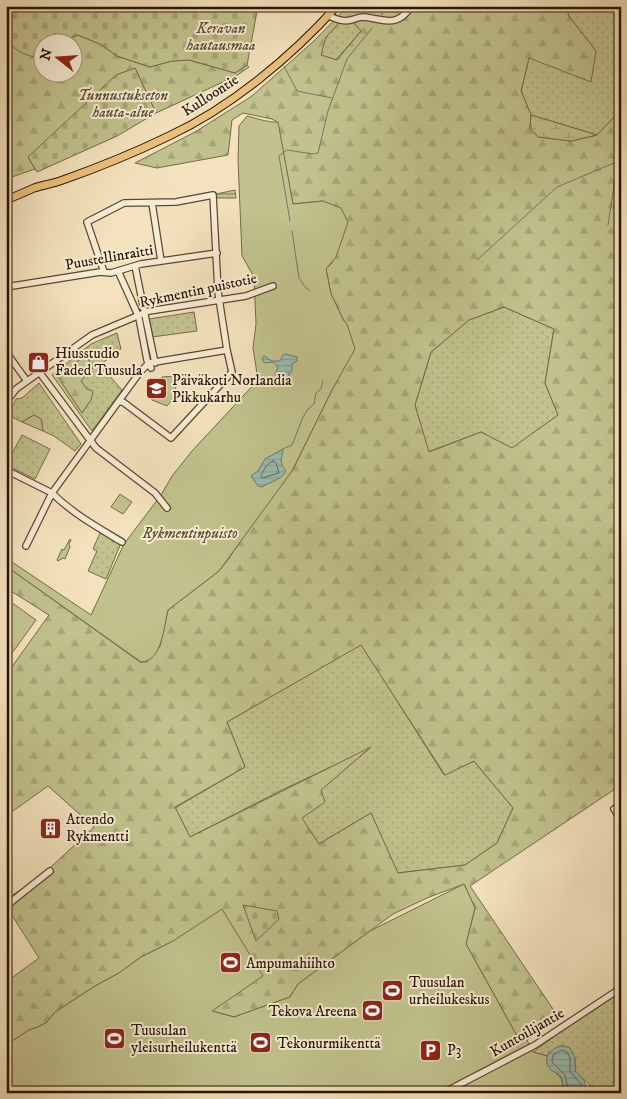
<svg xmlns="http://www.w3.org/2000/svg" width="627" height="1099" viewBox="0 0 627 1099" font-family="'IM FELL DW Pica',serif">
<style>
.grass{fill:url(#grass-dots);stroke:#756a47}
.forest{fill:url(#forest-firs);stroke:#756a47;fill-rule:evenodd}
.wetland{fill:url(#wetland-marsh);stroke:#756a47}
.cemetery{fill:url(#cemetery-stones);stroke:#756a47}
.park{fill:#c1c28d;stroke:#756a47}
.water{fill:url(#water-rules);stroke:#6d796c}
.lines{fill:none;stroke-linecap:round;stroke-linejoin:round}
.shore{stroke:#62685a;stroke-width:1}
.stream{stroke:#6d796c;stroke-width:1}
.minor-casing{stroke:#5c4730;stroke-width:8}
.major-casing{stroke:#291301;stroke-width:9}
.minor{stroke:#f7ecd4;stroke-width:5.5}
.major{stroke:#eac17e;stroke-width:7}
.labels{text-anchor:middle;stroke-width:4;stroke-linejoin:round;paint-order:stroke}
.park-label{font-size:15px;font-style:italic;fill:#5e5032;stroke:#f7ecd4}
.street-label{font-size:15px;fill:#291301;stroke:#f7ecd4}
.poi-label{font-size:15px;fill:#291301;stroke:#f7ecd4;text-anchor:start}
</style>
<defs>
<pattern id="grass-dots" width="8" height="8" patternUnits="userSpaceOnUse" patternTransform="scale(1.25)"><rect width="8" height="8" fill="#c1c28d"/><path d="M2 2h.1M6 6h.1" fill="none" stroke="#a6a678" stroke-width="1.8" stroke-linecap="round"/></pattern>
<pattern id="forest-firs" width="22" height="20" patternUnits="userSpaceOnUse" patternTransform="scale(1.25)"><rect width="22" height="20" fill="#c1c28d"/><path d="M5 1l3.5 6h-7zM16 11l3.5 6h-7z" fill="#a6a678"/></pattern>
<pattern id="wetland-marsh" width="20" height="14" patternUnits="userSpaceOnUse" patternTransform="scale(1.25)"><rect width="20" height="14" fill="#c1c28d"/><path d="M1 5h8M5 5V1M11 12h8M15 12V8" fill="none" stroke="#a6a678"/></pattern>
<pattern id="cemetery-stones" width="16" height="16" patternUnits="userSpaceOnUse" patternTransform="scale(1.25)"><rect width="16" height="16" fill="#c1c28d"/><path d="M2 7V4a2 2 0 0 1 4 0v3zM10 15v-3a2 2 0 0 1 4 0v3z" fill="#a6a678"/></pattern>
<pattern id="water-rules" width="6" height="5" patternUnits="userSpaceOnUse" patternTransform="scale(1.25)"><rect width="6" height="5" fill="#9bbdb3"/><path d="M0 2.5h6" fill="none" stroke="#86a298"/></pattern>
</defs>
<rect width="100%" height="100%" fill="#f3e2bd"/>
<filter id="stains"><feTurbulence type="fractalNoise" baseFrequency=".004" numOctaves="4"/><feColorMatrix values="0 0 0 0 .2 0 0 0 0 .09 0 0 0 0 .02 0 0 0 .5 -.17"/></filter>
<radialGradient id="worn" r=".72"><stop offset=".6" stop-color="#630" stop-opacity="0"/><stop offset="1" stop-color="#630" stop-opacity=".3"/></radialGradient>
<path class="grass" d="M570,6h51v104l-24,25 -66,-20 -10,-24 8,-33 67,-7 -28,-36z
M340,22h13l8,9 -25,29 -16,-5 6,-18z
M504,307l50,22 -9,54 13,32 -46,34 -31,-17 -53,20 -13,-47 16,-53 38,-32z
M194,312l3,19 -45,6 -3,-18z
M117,333l4,16 -21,16 22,25 -30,41 -40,-56 39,-31z
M39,383l42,61 -6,7 -21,-15 -11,-5 -2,-12 -7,-4 -12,7 -14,-7 8,-16 6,-1z
M22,435l28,14 -15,30 -29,-14z
M100,533l21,10 -15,36 -18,-8 9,-20 -4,-2z
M361,644l83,131 30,-14 39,47 -16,35 -32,22 -68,8 -26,-60 -52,31 -18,-26 23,-16 -4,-12 49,-41 -87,41 -92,47 -15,-29 70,-41 -18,-45z
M621,992v101h-23l-23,-22v-13l-26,-6 -2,4 -14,-4 30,-22z"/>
<path class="forest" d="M348,6h222l-2,9 28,36 -5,31 -62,-24 -8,33 10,24 -1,13 8,9 33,4 26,-6 24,-25v675l-151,101 89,132 -32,22 -10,-4 -51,-92 9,-36 -11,-24 -37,14 -34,16 -95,70 -8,13 -56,20 -22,-6 -39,-70 -32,16 -22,16 -24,13 -40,26 -8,10 -9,5 -9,3 -23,15v-63l33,-24 -31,-49 -2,1v-11l32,-20 56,-52 -46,-41 -42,30v-141l43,-60 -43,-27v-22l134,96h7l13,-16 8,-36 51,-39 8,-10 31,-46 34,-44 40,-81 12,-69 -13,-27 -5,-25 6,-6 -9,-62 -30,3 -16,-82 -5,-3 -29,-6 -11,7 -4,35 -71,13 -22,-5 60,-31 57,-36 63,-56zM340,22h13l8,9 -24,29 -16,-5 5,-18zM504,307l50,22 -9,54 13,32 -46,33 -31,-16 -52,20 -14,-47 16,-53 38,-32zM361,645l84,130 29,-14 39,47 -16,35 -32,22 -67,8 -27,-60 -52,31 -17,-26 23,-16 -4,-12 50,-43 -181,90 -15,-30 70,-40 -18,-45z
M78,35l22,9 17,12 33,11 22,-6 17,-1 46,13 12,-8 2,2 -13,9 -80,37 -21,-45 -107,89 7,12 -29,10v-142l9,11 26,10 1,-1v15h30v-30h-8l6,-4z
M86,355l7,13 -12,13 6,8 6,2 -2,9 -9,13 -22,-33v-5z"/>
<path class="wetland" d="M531,115l66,20 -26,6 -33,-4 -8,-9z"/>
<path class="cemetery" d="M6,6h252l-11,59 -12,8 -46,-13 -17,1 -22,6 -33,-11 -17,-12 -22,-9 -8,3 -6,4h-22v15c-12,2 -33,-8 -36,-22 -2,-8 0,-20 0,-29z
M135,68l21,45 -39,23 -80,36 -9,-15 88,-82z
M243,905l34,6 2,8 -23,22z"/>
<path class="park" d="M247,116c8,2 23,7 31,6l15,82 30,-3 18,7 7,14 -12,35 -10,12 5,25 13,27 3,3 8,25 -23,41 -40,81 -73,100 -51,39c-4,16 -6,52 -27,52l-135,-96v-8l85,57 33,-71 37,-49 11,-19 20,-25 66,-71 -5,-32 3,-24 -2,-47 -12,-21 -4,-96 1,-34z
M235,190l1,8h-19l-1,-4z
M176,376l1,10 -5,6 3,4 -8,10 -15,-6 -1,-8 11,-15z
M34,415l7,4 2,12 -21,-9z
M120,494l12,8 -9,12 -12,-7z
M70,539l1,1 -2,4 1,3 -5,12 -2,-1 -5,3 -1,-1 5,-11 2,1z
M11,602l25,18 -26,36 -4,-3v-44z
M464,884l11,24 -9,36 51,92 10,4 6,12 14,4v8l14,14 4,15h-559v-48l23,-15 9,-3 9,-5 8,-10 40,-26 24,-13 22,-16 32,-16 49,-32 41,67 -51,35 22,6 56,-20 8,-13 72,-53z"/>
<path class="water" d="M286,354l11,3v4l-5,3v7l-3,3 -1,8 -6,2 -4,-3 1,-4 -4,-2 3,-8 -5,-5 -9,1 -2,-4 2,-3 8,5h8l3,-6z
M283,449c-1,10 -5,12 3,22 -6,10 -15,10 -24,16l-4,-1 -7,-10 7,-5 7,-12z
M562,1045l8,3 5,10v13c7,5 10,9 11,18l-4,4h-17c-2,-5 -2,-11 -4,-16 -2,-4 -6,-4 -9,-6 -12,-12 -2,-22 10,-26z"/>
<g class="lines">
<path class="shore" d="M273,461l3,2 3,10 -17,5 -1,-3c4,-6 5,-11 12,-14z
M569,1093l-4,-18 -13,-13 1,-7 8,-5 6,2 3,6v14l11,12 -2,9"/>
<path class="stream" d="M381,16l5,-10
M284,66l13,25 35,7
M614,186l2,-24
M217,194h7
M225,194h5
M231,194h4
M290,221l-11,-65 8,-6 26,4 5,-1 10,-42 19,-52 25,-31
M608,225l6,-39 7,2
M292,231l7,47 7,10 4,3
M477,260l80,-73 64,-27
M283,449l9,-4 11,-28 5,-8 6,-5 2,-11 5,-4 2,-8"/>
<defs>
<path id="minor" d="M329,16c7,3 14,6 22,4 5,-1 7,-3 12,-3 23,2 32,12 49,-11
M152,203l9,58
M135,266l9,44
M118,271l19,42
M104,272l-17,-50 37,-19 52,-1 37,-7 5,97 9,58
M6,287l94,-15 11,1 30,-9 76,-11
M145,315l10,48
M139,318l8,42 4,8
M6,352l21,29
M40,373l56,75 59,45 12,15
M6,402l10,-13 76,-54 57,-24 97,-15 27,-10
M6,470l46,23 88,-121 9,-9 78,-13 5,22 -61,66 -48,-36h-4
M26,546l26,-53c20,20 45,34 70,49
M614,809l7,10
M6,906l44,-35
M443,1093l92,-48 86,-57"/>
<path id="major" d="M6,200c10,-4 19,-8 28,-12 9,-3 17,-4 26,-7 37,-13 74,-28 109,-45 62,-29 122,-79 168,-130"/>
</defs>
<use href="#minor" class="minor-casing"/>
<use href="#major" class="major-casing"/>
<use href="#minor" class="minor"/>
<use href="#major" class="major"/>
</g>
<defs>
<symbol id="shop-square" viewBox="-11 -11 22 22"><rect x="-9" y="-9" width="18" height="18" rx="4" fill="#8f2418" stroke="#f7ecd4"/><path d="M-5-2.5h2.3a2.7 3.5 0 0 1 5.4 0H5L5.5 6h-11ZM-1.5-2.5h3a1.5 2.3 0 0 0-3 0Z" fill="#fff"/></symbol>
<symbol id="school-square" viewBox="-11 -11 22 22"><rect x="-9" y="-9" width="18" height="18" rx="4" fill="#8f2418" stroke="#f7ecd4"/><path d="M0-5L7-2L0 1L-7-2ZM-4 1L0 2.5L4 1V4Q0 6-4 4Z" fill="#fff"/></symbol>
<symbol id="building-square" viewBox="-11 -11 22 22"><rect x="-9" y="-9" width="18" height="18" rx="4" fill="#8f2418" stroke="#f7ecd4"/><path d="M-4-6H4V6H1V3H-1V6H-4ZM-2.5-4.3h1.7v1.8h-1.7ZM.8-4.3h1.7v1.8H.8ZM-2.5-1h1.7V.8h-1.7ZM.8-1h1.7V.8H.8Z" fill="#fff"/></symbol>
<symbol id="stadium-square" viewBox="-11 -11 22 22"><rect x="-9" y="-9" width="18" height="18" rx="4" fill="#8f2418" stroke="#f7ecd4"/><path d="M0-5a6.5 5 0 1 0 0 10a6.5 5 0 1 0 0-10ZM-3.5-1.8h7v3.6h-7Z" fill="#fff"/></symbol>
<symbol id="parking-square" viewBox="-11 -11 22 22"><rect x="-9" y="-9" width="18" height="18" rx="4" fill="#8f2418" stroke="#f7ecd4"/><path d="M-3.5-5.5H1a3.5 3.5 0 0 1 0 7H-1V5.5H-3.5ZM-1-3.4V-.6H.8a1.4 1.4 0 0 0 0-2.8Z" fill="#fff"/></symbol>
</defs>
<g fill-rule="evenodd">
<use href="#shop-square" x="26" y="350" width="25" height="25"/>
<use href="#school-square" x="144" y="376" width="25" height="25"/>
<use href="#building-square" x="38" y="816" width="25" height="25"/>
<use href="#stadium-square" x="218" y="950" width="25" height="25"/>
<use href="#stadium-square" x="380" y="978" width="25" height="25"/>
<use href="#stadium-square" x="360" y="998" width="25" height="25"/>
<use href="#stadium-square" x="102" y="1026" width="25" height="25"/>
<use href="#stadium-square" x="248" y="1030" width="25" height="25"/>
<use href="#parking-square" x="418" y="1038" width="25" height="25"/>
</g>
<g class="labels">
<g class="park-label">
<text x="221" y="33">Keravan<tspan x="221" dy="17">hautausmaa</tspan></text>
<text x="123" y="100">Tunnustukseton<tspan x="123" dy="17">hauta-alue</tspan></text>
<text x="190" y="538">Rykmentinpuisto</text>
</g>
<g class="street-label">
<text transform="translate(210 95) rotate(-33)" y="5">Kulloontie</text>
<text transform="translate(109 257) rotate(-10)" y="5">Puustellinraitti</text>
<text transform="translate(198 290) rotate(-12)" y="5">Rykmentin puistotie</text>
<text transform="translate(527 1032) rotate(-30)" y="5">Kuntoilijantie</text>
</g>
<g class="poi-label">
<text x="55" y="358">Hiusstudio<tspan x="55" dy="17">Faded Tuusula</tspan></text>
<text x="172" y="385">Päiväkoti Norlandia<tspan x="172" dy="17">Pikkukarhu</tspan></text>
<text x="66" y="824">Attendo<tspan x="66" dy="17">Rykmentti</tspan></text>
<text x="246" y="968">Ampumahiihto</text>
<text x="409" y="987">Tuusulan<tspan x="409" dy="17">urheilukeskus</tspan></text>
<text x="357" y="1016" text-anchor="end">Tekova Areena</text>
<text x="131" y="1035">Tuusulan<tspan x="131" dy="17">yleisurheilukenttä</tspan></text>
<text x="277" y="1048">Tekonurmikenttä</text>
<text x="447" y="1055">P3</text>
</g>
</g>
<rect width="627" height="1099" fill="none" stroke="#f3e2bd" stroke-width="25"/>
<rect x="8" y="8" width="612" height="1084" fill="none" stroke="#291301" stroke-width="2.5"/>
<rect x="12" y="12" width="602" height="1074" fill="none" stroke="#291301"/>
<g transform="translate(58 58) rotate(287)"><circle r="24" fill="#f7ecd4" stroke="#a59580"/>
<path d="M0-4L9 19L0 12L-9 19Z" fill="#8f2418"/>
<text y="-8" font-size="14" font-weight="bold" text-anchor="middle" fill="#291301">N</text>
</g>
<rect width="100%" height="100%" filter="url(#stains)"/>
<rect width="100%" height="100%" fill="url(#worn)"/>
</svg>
